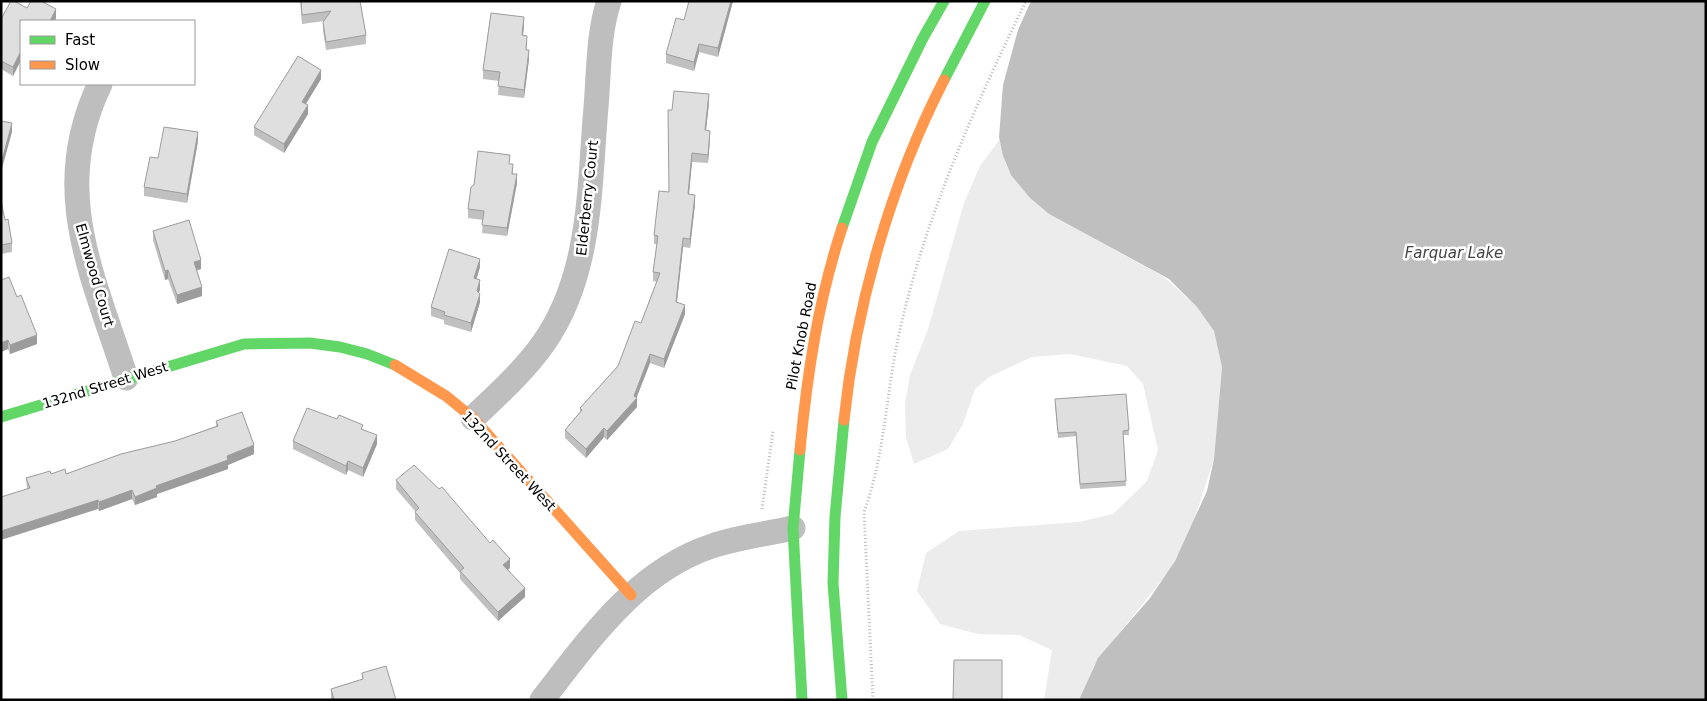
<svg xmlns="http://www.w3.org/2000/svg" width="1707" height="701" viewBox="0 0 1707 701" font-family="'DejaVu Sans',sans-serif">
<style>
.green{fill:#ececec}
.water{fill:#bfbfbf}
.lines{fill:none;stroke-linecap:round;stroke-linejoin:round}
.path{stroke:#b9b9b9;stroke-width:3;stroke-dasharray:1 2.5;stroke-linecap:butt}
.street{stroke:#bebebe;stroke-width:25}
.fast{stroke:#63d668;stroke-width:11}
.slow{stroke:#ff974d;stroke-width:11}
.wall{fill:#c0c0c0}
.shaded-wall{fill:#9c9c9c}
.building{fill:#dfdfdf;stroke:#9c9c9c}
.labels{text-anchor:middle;stroke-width:5;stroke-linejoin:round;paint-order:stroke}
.street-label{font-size:14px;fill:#000;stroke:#fff}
.water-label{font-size:15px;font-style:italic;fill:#444;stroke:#fff}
</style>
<rect width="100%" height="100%" fill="#fff"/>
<path class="green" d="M1000,139l3,17 5,13 22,29 19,16 115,63 33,30 17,24 8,35 -8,93 -25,77 -21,36 -74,93 -13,35h-37l8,-50 -33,-15 -41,-1 -38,-10 -23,-33 9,-38 33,-22 120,-9 34,-8 34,-33 11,-31 -15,-66 -16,-18 -57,-12 -38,3 -43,20 -14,12 -12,35 -15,25 -34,15 -8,-26 -1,-34 5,-29 18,-46 36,-126 16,-37z"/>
<path class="water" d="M1031,1h675v699h-627l19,-42 52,-60 25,-37 32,-70 7,-32 8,-92 -8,-36 -17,-24 -28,-28 -120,-65 -19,-16 -19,-23 -8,-19 -4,-19 4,-52 15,-55z"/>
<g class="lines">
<path class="path" d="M762,509l11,-78
M873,700l-9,-188c21,-57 22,-119 35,-178 26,-117 75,-226 127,-333"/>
<path class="street" d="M100,84c-51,106 -7,191 26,294
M473,418c24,-23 50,-46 70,-74 49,-69 46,-157 53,-237 3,-35 2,-73 13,-106
M542,700c47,-60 94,-129 170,-154 26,-9 55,-12 81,-18"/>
<path class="fast" d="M944,80l41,-79
M842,228l30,-86 51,-104 21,-37
M1,417l243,-73 66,-1 30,4 27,7 28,11
M800,450l-7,78 9,172
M842,700l-9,-117 2,-66 9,-97"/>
<path class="slow" d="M395,365l51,31 27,22 158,177
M844,420c12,-115 47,-237 100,-340
M800,450c7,-75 18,-149 42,-222"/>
</g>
<path class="wall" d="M300,1h60l6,34v9l-40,6 -3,-19v-9l1,-1 -22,3z
M689,1h44l-15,56 -19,-5 -5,19 -28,-8v-9l18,-34z
M27,8l29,10 -35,3v42l-1,-1 -7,14 -12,-7v-50z
M524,26l-1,9 4,10 -1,5 3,9 -5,39 -26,-3 1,-14 -16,-2v-9z
M321,79l-15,25 2,10 -24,39 -30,-18v-8z
M709,103l-3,27 4,9 -2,24 -16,-1 -3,33 6,9 -5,44 -7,-1 -6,55 8,12 -21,54 -14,-5 -14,35 1,9 -30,33 -3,-3 -18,21 -21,-20v-8l15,-18v-4l38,-42 23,-43 16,-41 -4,-1v-9l4,-28h-3v-9l15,-43 3,-82z
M198,141l-11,62 -43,-7v-9l14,-29z
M510,164l3,10 4,9 -10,53 -25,-3 1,-13 -15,-2v-9z
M1,201l4,19 7,23v9l-11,2z
M153,231l48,38 -4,1 5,26 -25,8 -9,-25 -3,1 -12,-40z
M480,267l-4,12 4,10 -1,4 1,9 -9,30 -27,-8v-4l-13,-4v-9z
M1,280l16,17 20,47 -27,10 -2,-5 -7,3z
M1126,394l3,41h-6l3,51 -46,3 -4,-53 -18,2 -3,-34z
M216,421l38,33 -26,11v4l-71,25v3l-22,8 -3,-6 -33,12 -1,-2 -71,-20 -1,-11 25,-4h15l109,-33 41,-15z
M363,429l14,15 -14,33 -15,-7 -2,5 -53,-26v-8z
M396,480l114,88 -2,2 17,27 -27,24 -38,-42v-6l-45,-53v-9l-19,-22z
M362,673l34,27h-65v-11l31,-10z"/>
<path class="shaded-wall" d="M731,1h2l-15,56v-9z
M56,9v9l-1,3h-5z
M524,17v9l-2,18v-9z
M699,44v8l-5,19v-9z
M529,50v9l-5,39v-8z
M20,53v9l-7,14v-9z
M321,70v9l-19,31v-8z
M709,94v9l-4,36v-9z
M308,105v9l-24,39v-9z
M12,123v9l-11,40v-8z
M710,131v8l-2,24v-8z
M198,132v9l-11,62v-9z
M692,153v9l-4,41v-9z
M517,174v9l-10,53v-8z
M695,195v9l-5,44v-9z
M683,238v9l-7,63v-8z
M480,259v8l-6,20v-9z
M201,260v9l-7,2v-9z
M168,270v9l-3,1v-9z
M480,280v9l-3,11v-9z
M202,287v9l-25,8v-9z
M480,294v8l-9,30v-9z
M685,305v9l-21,54v-9z
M37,335v9l-27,10v-9z
M8,340v9l-7,3v-9z
M650,354v9l-14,36 1,-1v9l-30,33v-9l27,-35z
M604,428v9l-18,21v-9z
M377,435v9l-14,33v-9z
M254,445v9l-26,11v4l-71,25v3l-22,8v-8l21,-11z
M348,461v9l-2,5v-9z
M132,490v9l-33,12v-9z
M98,500v9l-97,31v-9z
M510,559v9l-7,6v-9z
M525,588v9l-27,24v-9z"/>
<path class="building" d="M11,1h3l13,7 4,-7h10l15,8 -6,12h-29v33l-1,-1 -7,14 -12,-6v-42z
M301,1h59l6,34 -40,7 -3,-20 8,-11 -29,4z
M689,1h42l-13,47 -19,-4 -5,18 -28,-8 10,-36 8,2z
M491,13l33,4 -2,18 5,1 -1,14h3l-5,40 -26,-4 2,-14 -17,-2z
M298,56l23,14 -19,32 6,3 -24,39 -30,-17z
M674,91l35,3 -4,36 5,1 -2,24 -16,-2 -4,41 7,1 -5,44 -7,-1 -7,64 9,3 -21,54 -14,-5 -16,42 3,2 -30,33 -3,-3 -18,21 -21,-19 17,-20 -2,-2 38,-42 17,-45 6,2 19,-50 -7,-1 5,-36 -4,-1 5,-44 10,1 -1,-82h4z
M1,121l11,2 -11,41z
M164,127l34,5 -11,62 -43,-7 6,-30 8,1z
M478,151l32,4 -1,9h4l-1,10h5l-10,54 -25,-3 2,-14 -16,-2 3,-22 3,-2z
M1,201l4,19 3,-1 4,24 -11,2z
M189,220l12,40 -7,2 8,25 -25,8 -9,-25 -3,1 -12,-40z
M449,249l31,10 -6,19 6,2 -3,11 3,3 -9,29 -27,-8 1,-3 -14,-5z
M9,277l8,20 4,-2 16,40 -27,10 -2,-5 -7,3v-63z
M1126,394l3,36 -6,1 3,50 -46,3 -4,-52 -18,1 -3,-34z
M307,408l30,11 2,-4 24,10 -2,4 16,6 -14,33 -15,-7 -2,5 -53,-25z
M242,412l12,33 -27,11 1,4 -72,26 1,2 -22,9 -3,-7 -33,12 -1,-2 -97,31v-34l29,-9 -4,-10 24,-7 1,3 14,-5 1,5 55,-20 54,-13 43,-15 -2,-5z
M414,465l25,24 3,-2 48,56 3,-3 17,19 -7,6 22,23 -27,24 -38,-41 4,-3 -49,-56 4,-4 -23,-28z
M954,660h48v40h-49z
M386,666l10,34h-62l-3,-11 32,-10 -1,-6z"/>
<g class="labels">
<g class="street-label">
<text transform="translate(587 198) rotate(-84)" y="5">Elderberry Court</text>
<text transform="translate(95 275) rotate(74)" y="5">Elmwood Court</text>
<text transform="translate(801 336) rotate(-79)" y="5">Pilot Knob Road</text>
<text transform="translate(105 385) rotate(-17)" y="5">132nd Street West</text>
<text transform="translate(509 461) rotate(47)" y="5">132nd Street West</text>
</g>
<g class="water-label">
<text x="1454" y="258">Farquar Lake</text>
</g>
</g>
<rect width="1707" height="701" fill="none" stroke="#000000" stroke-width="5"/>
<rect x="20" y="20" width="175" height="65" fill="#ffffff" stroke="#999999"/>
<rect x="30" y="36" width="25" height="8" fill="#63d668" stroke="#999999"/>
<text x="65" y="45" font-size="15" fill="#000000">Fast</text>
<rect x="30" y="61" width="25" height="8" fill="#ff974d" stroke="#999999"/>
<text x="65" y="70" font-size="15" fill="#000000">Slow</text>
</svg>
